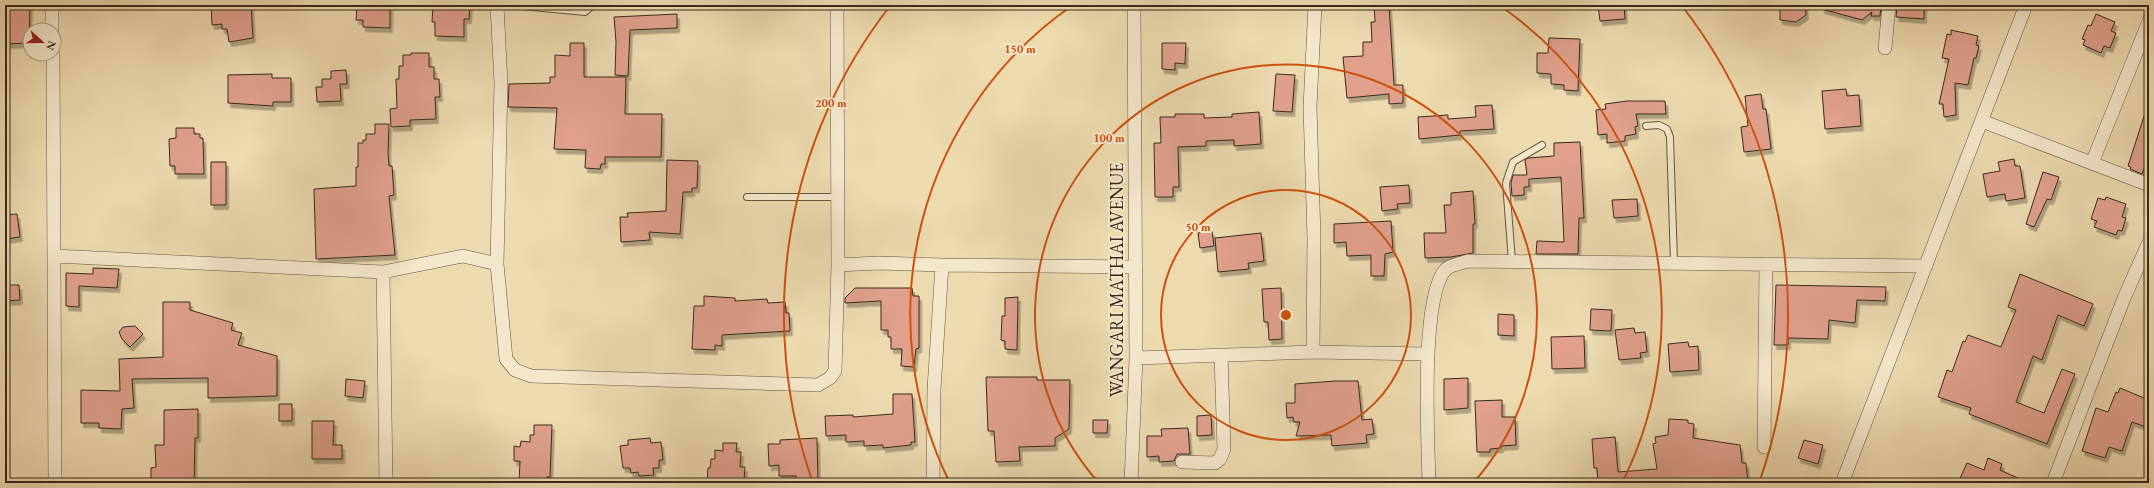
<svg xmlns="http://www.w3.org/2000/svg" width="2154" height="488" viewBox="0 0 2154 488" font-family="'EB Garamond',serif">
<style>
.building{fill:#e0a08c;stroke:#372a1c;filter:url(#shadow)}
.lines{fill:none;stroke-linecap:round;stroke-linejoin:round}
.lane-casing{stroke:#645641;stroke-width:8}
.street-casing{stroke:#645641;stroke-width:14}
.lane{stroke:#f3e7cb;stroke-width:6}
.street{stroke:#f3e7cb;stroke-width:13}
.ring{fill:none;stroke:#cd520e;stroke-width:2}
.labels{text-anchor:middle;stroke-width:4;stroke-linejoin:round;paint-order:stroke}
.street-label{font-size:18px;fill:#372a1c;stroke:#f3e7cb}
.centre{fill:#cd520e;stroke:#f3e7cb;stroke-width:2}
.ring-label{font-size:12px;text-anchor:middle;font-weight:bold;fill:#cd520e;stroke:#f3e7cb;stroke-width:4;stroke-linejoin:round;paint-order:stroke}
</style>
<defs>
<filter id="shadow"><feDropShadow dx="2.5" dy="4.5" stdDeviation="0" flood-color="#0004"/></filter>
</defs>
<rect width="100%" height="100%" fill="#eddaaf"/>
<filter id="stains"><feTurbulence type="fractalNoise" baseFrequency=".005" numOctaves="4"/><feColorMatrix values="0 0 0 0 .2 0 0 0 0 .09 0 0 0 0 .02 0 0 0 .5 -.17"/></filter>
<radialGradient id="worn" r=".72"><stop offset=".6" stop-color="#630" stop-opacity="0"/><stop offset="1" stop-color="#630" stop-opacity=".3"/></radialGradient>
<path class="building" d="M8,5h22l-1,38 -24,1z
M211,5h40l2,33 -24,4 -2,-13h-5v-5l-10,1z
M390,5v23l-27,-1v-7h-7l1,-14z
M433,5h37l-1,14h-5v18l-29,-1v-14h-3z
M1374,5h15l5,80h9v18l-14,1v-10l-42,4 -4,-41 20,-1v-14h9l-1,-20h4z
M1598,5h26l1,14 -25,2z
M1780,5h25l1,10 -10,7 -16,-2z
M1822,5h59l-1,11h-9l1,-4 -10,8 -40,-11z
M1897,5h27v14l-28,-2z
M677,14v14l-47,2 -2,46 -13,-1 1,-33 -2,-25z
M2096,14l19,8 -4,9 5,2 -6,15 -6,-2 -3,7 -18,-8 2,-5 -3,-1 6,-14 3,1z
M1951,30l27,6 -2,9 3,1 -3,12h-2l-6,27 -13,-2 1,32 -12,2 -1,-13h-4l10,-45 -7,-1 5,-24 4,1z
M1549,38l31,1 -2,52 -14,-1v-5l-13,-1v-10l-14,-1v-20h11z
M570,43h14v34h42l-1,37h37l-1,43h-56v7h-4l-1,5 -15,-1 1,-18 -32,-1 3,-41 -49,-1 1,-23 41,-1v-6h5v-22l15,1z
M1162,43h24l-1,21 -10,-1v7l-13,-1z
M411,53h18v14h5v12h5l1,18h-5l1,22 -26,1v6l-19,1 -1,-18 7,-1 -1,-29h3v-13h4v-11h8z
M346,70l1,14h-7l1,17 -24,1 -1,-15h6v-8h9v-8z
M272,74v4h19v24h-18v4l-45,-3v-28z
M1276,74l19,1 -3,37 -19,-1z
M1846,89l1,7 12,-1 2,31 -36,3 -3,-38z
M1761,94l2,15h3l5,40 -27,3 -3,-25 7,-1 -3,-30z
M1627,101h38l1,13h-30l2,12 -3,1 1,7 -11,2v5l-18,2v-9l-9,1 -2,-25 10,-1 -1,-5z
M1492,105l2,24 -34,2v4l-41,4 -1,-22 30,-2v4l28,-2 -1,-11z
M2147,107h2v48l-7,19 -12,-5 1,-2 -3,-1z
M1259,112l2,32 -27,2v-6l-28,1v5l-28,1 1,40h-6v10h-18l-1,-54h7l-1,-26h15v-3h29v4l28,-1v-3z
M375,124h14l-1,29 1,13h3l2,29 -5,1 6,59 -79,4 -2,-70 42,-3v-19h2v-24h5v-3h3v-6h9z
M176,128h18v6h6v4h3l1,36h-29v-8h-5l-1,-27 7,-1z
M1580,142l4,76h-5l-1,36h-42l1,-13 27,1 -3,-65 -32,2v8h-5v8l-12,1 -1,-13 2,-8h14l-2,-15 3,-2 26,-2v-13z
M2014,159l1,7h5l5,32 -19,3 -1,-7 -18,3 -4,-23 17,-3 -2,-9z
M667,160l31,1 -1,27h-5v4h-9l-3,42 -31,-2 1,8 -29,2 -1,-25h8l-1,-4 39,-2z
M211,162h15v43h-15z
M2043,172l16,5 -8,23 -4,-1 -13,28 -8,-3z
M1409,185l1,18 -13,1 1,5 -16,2 -2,-24z
M1473,191l2,33h-2v29l-22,4 -26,1 -1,-25h22l-2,-28h7v-12z
M2106,197l20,7 -4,13 4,1 -4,13 -4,-1 -2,5 -22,-8 3,-6 -6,-2 7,-21 7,2z
M1637,199l1,17 -24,2 -2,-18z
M17,214l3,23 -15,2v-24z
M1391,221l2,31 -8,2 -1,22h-13v-21l-24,1 -1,-14 -12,1v-19z
M1212,231l2,15 -14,2 -2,-15z
M1261,233l3,28 -16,2 1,6 -31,3 -3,-34z
M93,268l26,1 -2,19 -38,-2v21l-13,-1v-33l27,1z
M2020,274l73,30 -9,22 -26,-11 -16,45 -9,-4 -17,46 28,11 18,-44 13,5 -28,70 -78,-30 2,-6 -33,-11 9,-27 5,2 11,-31 2,1 3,-7 33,12 15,-37 -8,-3z
M5,285h14l1,15 -15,1z
M1776,285l110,2 -1,14 -28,-1 -2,23 -26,-3 -1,19 -40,-1v7h-14z
M855,288h57l1,8h6v52l-3,1 -2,18 -13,-1 1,-17h-11v-12h-3v-7h-7v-29l-36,2v-5z
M1281,288l1,51 -13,1 -1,-18h-4l-2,-33z
M704,296l31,2v3l32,-2 1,4 17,-1 1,11h3l1,18 -68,4v11l-7,-1v5l-23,-1 2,-43h10z
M1018,297l-1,53 -12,-1v-8l-4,-1 1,-24h3v-18z
M163,302h27v8l43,13 -2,7 11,3 -4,12 39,11v40l-69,2v-20l-76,1 2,29 -12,1 -1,20 -22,-1v-5h-18v-33l39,1 -1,-32 44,-2z
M1591,309l21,1 -1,21 -21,-1z
M1498,314l16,1v21l-16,-1z
M135,326l8,8 -13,13 -8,-8 -3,-7 4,-5z
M1634,328l1,5 10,-1 2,20 -7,1 1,5 -22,2 -4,-30z
M1584,336l1,32 -33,1 -1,-32z
M1688,342l1,5 9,-1 1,24 -29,2 -2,-28z
M986,377h51v3h33l-1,49 -14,9v8l-36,1 1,14 -24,1 -2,-31h-6z
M1468,378v30l-24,2v-31z
M346,379l19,2 -2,17 -18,-2z
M1335,381h23l4,39 10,-1 2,15 -8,1 1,8 -35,3 -1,-11 -35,1 4,-14h-6l-1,-5 -6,1 -1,-15h9v-19z
M2120,388l29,12v28l-17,-6 -10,29 -13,-4 -4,11 -23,-7 14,-43 12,4 8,-20 2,1z
M893,394h19l3,48h-4v3l-28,3v-3l-19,1v-5l-18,1v-7l-20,1 -1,-20 28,-1v2l40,-3z
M1502,400v17h13l1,28 -15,1v2l-11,1v3h-13l-2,-51z
M279,404h13v17h-13z
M198,409v29h-3l-1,45h-43v-15l5,-1 -1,-22h9v-35z
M1211,415l1,20 -15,1v-20z
M1669,419l19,1v3l6,1 -1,14 47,7 2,18h4l2,20h-150l-1,-15h-3l-2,-29 23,-2 3,35 39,-3 -4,-25 3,-1 -1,-6 13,-2z
M1093,420h15l-1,13h-14z
M312,421h22l-1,24h9v14h-30z
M534,425h18l-2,52h-3v6h-28l1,-22h-6v-15l6,1 1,-6 9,1v-7h4z
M1188,428l2,26h-13l-3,7 -15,1v-6l-12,1v-21h15l-1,-7z
M650,438l1,5 10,-1 2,18h-4v8h-6l1,7 -15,1 -1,-4 -7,1 -1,-5h-7l-3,-22 8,-1v-5z
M817,438l1,43h-22v-5h-17v-11l-10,1 -1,-22h12v-4z
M1804,440l19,5 -5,19 -20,-6z
M723,443h14l-1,9h5l-1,15h5l-1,14 -37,2 1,-15h2l1,-9h4v-9l8,1z
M1988,458l14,6 -2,6 29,13h-71l9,-20 17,7z"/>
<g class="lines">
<defs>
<path id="lane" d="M511,5l74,7 8,-7
M1646,126l13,-1 8,4 3,8 4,126
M747,197h91
M1512,261l-6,-78 7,-21 29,-17"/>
<path id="street" d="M52,5v25
M497,5l4,79 -4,180
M837,5l1,260
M1885,48l4,-43
M53,54l2,429
M1982,121l167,64
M2092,163l57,-142
M54,256l329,16 3,211
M383,272l80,-16 34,8 9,95 9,11 16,6 287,9 12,-7 5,-7 3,-106 41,-2 63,2 194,2
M1313,352l1,-114 -4,-131 5,-102
M1136,358l177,-6 114,2
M1764,447l2,-183
M1182,462l33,1 5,-4 4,-10 -3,-94
M933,483l1,-94 8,-124
M1131,483l5,-125 -2,-353
M1429,483c-1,-41 -9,-187 17,-214 4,-4 16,-6 22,-8l458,5
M1842,483l184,-478
M2053,483l71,-185 25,-56"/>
</defs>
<use href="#lane" class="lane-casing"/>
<use href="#street" class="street-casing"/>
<use href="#lane" class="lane"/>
<use href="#street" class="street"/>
</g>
<g class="ring">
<circle cx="1286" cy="315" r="125"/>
<path d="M1099 483A251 251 0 1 1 1473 483"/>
<path d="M950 483A376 376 0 0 1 1073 5M1499 5A376 376 0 0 1 1622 483"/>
<path d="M813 483A502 502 0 0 1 890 6M1682 6A502 502 0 0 1 1759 483"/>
</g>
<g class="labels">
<g class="street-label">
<text transform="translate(1117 280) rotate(-90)" y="6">WANGARI MATHAI AVENUE</text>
</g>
</g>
<circle cx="1286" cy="315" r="6" class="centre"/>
<g class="ring-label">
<text x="1020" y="53">150 m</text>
<text x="831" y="107">200 m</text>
<text x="1109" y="142">100 m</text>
<text x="1198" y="231">50 m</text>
</g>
<rect width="2154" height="488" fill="none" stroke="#eddaaf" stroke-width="20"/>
<rect x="6" y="6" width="2142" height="476" fill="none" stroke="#372a1c" stroke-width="2"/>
<rect x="10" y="10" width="2134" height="468" fill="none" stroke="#372a1c"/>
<g transform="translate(42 42) rotate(111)"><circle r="19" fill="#f3e7cb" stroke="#a89b85"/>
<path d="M0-3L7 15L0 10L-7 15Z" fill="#8f2418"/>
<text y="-6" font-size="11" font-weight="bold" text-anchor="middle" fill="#372a1c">N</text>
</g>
<rect width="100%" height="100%" filter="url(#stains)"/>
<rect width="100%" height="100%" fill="url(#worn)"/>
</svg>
